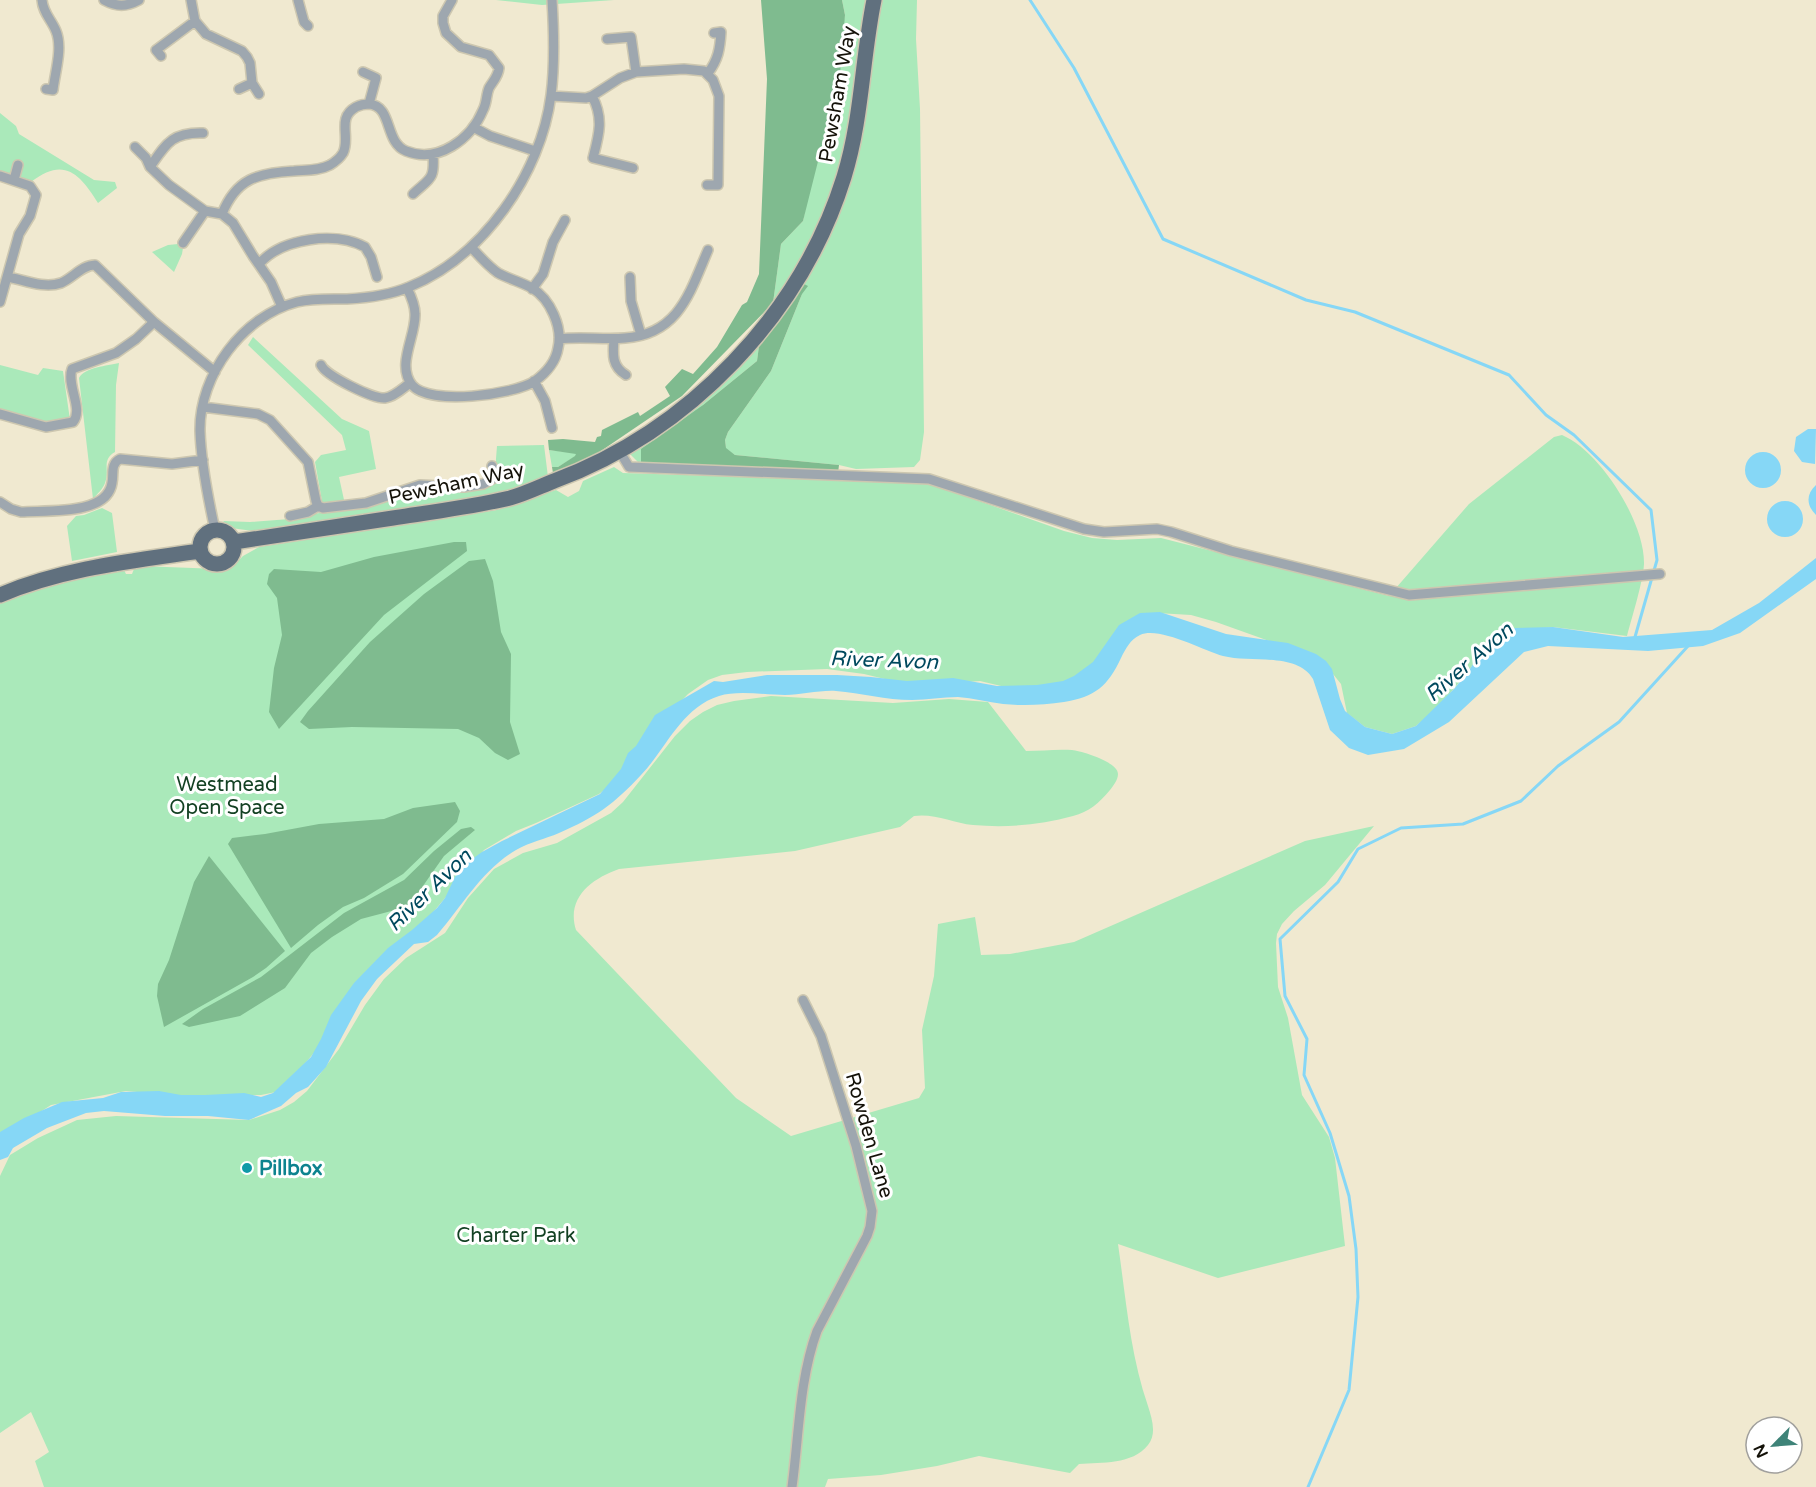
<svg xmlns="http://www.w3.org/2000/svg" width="1816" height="1487" viewBox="0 0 1816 1487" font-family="'Varela Round',sans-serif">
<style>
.green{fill:#aae9ba}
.forest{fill:#7fbb8f}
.water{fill:#86d7f6}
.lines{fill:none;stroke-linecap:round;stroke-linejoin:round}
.stream{stroke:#86d7f6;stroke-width:3}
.minor-casing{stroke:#cdc7b0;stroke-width:12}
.primary-casing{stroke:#cdc7b0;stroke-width:18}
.minor{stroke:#9ea7af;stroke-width:9}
.primary{stroke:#60707e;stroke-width:15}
.culture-dot{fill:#0f9aa8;stroke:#fff;stroke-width:2}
.labels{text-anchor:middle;stroke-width:6;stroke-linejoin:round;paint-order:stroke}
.street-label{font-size:20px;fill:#141209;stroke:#fff}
.park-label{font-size:20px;fill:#134123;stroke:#fff}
.culture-label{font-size:20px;font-weight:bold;fill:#0d838f;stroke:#fff;text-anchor:start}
.water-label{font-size:21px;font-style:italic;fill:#00495e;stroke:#fff}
</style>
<rect width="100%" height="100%" fill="#f0e9d0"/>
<path class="green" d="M496,0h118l-72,5z
M842,0h24v13l-14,107 -14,56 -13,34 -24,50 -28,43 8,-59 22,-23 42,-206z
M880,0h37l-1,39 4,70 4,323 -4,28 -6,7 -58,2 -17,-4 -104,-10 -9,-6 -1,-9 3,-8 43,-61 31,-77 6,-7 -49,59 -2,15 -54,44 -62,60 -12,-12 74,-54 43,-42 90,-147z
M0,113l16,13 3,8 75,46 21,2 2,6 -19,15c-18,-29 -34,-47 -67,-21l-31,-10z
M178,244l5,4 -1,6 -8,18 -22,-20 16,-7z
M253,337l89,82 27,12 7,38 -37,8 7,32 26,-3 44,-16 16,-1 23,3 39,-8 3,-38 47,-1 4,32c-94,35 -197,41 -295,54l-22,-3 -8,-7 27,1 40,-3 34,-7 -9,-50 6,-7 25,-5 -4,-15 -94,-90z
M119,363l-3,22 -1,67c-14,8 -5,18 -10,31 -2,6 -8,11 -12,16l-14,-121c6,-11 28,-12 40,-15z
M0,365l38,10 5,-7 20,3 7,49 -18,4 -52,-14z
M1562,435c38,16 83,87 82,129 -1,18 -12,53 -17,72l-74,-9 -52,6 -21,20 -12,19 -28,33 -24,21 -24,8 -27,-7 -18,-14 -6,-29 -16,-20 -42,-18 -67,-24 -25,-7 -34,-2 -89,77 -33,4 -55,-13 -66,5 -50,-12 -37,-5 -80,3 -25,3 -14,5 -20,14 -23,24 -51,64 -15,12 -63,29 -20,8 -32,19 -33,41 -166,196 -9,5 -15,3h-90l-45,-4 -75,14 -51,33v-538l40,-14 79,-17 5,1 2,4h6l2,-5 6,-3 79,3 15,-4 9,-9 16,-9 238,-37 59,-20 12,7 11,-6 4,-10 31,-14 9,6 305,10 136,48 28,7 25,2 44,-2 228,58 80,-92 85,-67z
M549,450l27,3v3l-18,11h-6z
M102,508l10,5 5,39 -45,9 -5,-35 9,-10 8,-1z
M771,696l122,7 56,-4 39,3 38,49c15,0 30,-2 46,-1 10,1 46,12 46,24 0,6 -5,12 -8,16 -11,13 -21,22 -37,26 -32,9 -66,12 -100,9 -20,-2 -39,-12 -59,-9l-14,11 -105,24 -176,18c-28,10 -53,29 -43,61l160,168 55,38 128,-38 6,-10 -3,-58 12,-54 4,-52 37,-7 6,38 29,-1 64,-12 231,-101 69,-15 -49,59 -31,26 -12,13 -5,10 -1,9 2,44 10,31 14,77 27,42 6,21 10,88 -127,32 -100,-34c8,55 12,110 30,162 4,13 9,28 0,39 -16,20 -46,17 -69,19l-9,9 -91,-17 -42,10 -56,9 -53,4 -3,8h-781l-9,-26 14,-9 -18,-40 -31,21v-257l10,-21 28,-17 39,-18 39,-4 133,4 31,-10 14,-8 13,-11 32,-42 26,-44 19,-26 22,-21 39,-25 23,-35 26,-29 29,-16 34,-10 54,-30 12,-11 52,-66 15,-15 13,-9 14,-7 17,-4z"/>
<path class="forest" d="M761,0h81l3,15 -5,59 -37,147 -22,23 -8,59 -91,93 -87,59 -42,18 -1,-6h6l17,-11 1,-2 -27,-4 -1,-10 15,-1 32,3 2,-5 4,-1 1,-6 36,-18 2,4 30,-20 -5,-9 17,-18 11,5 24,-27 25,-42 5,-3 12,-28 8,-195z
M804,284l4,2 -6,8 -31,77 -43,61 -3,8 1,8 9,7 104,10 -1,8 -197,-8v-16l62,-44 54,-44 2,-15z
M454,542h12l1,9 -83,64 -105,114 -10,-17 5,-44 8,-33 -5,-37 -10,-14 2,-10 5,-5 47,3 53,-15z
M485,559l8,22 8,51 10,22 -1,68 10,32 -12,6 -13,-7 -16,-15 -21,-9 -106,-2 -43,2 -9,-7 8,-11 62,-69 54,-48 45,-33z
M455,802l5,9 -3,11 -54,52 -39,24 -21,9 -25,18 -27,23 -63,-104 4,-6 33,-4 54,-10 65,-5 29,-11z
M471,827l4,3 -31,26 -33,47 -12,6 -38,10 -29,18 -21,16 -26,35 -45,28 -51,11 -7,-3 21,-15 58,-32 83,-64 60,-33 30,-29 27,-22z
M209,856l76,95 -19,17 -13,9 -89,50 -7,-31 1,-12 11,-24 25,-78z"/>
<path class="water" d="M1808,429h8l-1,35 -13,-2 -8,-11 2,-14z
M1745 470a18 18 0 1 1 36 0a18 18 0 1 1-36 0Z
M1816,485v30c-10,-10 -10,-21 0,-30z
M1767 519a18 18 0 1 1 36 0a18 18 0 1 1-36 0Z
M1816,558v21l-76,54 -37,13 -55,5 -100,-5 -24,6 -75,70 -45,27 -36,6 -19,-7 -19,-18 -17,-51c-16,-27 -63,-16 -90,-23 -21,-6 -64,-30 -83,-21 -10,5 -14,13 -19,23 -13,28 -26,39 -57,44 -20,3 -41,4 -61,2 -15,-2 -30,-6 -45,-7 -16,0 -31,3 -46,3 -26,0 -51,-7 -76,-9 -17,-1 -34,4 -51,4 -19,0 -48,-5 -66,1 -38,12 -53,53 -78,79 -27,29 -45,42 -82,58 -14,6 -29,9 -43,17 -35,21 -53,55 -79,85l-9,7 -14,2 -37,35 -16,22 -35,66 -18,20 -12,6 -15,13 -32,14 -41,-4h-43l-61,-5 -18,2 -39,15 -34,20 -5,9 -8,3v-28l24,-14 38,-16 41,-4 18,-6 38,-1 22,4h24l39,-2 17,4 12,-4 38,-36 10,-18 10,-24 23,-32 34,-35 24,-18 25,-22 8,-10 10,-21 9,-12 18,-13 20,-11 98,-47 21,-25 7,-16 8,-7 19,-31 59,-34 9,1 44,-7h70l34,2 36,4 46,-3 44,8 40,-1 26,-4 11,-5 19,-14 26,-37 21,-12 20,-1 66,22 62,9 28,11 10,7 6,8 8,30 5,12 20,16 27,7 24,-8 38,-37 14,-17 12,-19 21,-20 11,-5 41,-1 70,10 89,-7 47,-27z"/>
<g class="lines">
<path class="stream" d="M1030,0l44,68 89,171 143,61 49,12 154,63 37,40 28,20 77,75 6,50 -22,77
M1308,1487l41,-97 9,-93 -2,-48 -7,-53 -19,-63 -26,-58 3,-36 -22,-43 -5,-57 58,-57 20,-33 43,-21 62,-4 58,-23 37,-35 61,-44 69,-76"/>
<defs>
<path id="minor" d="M42,0c1,13 9,19 14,31 7,17 -1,41 -3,59l-7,-1
M104,0c13,7 22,7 35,0
M298,0l6,22 4,4
M195,21l11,13 36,17 5,6 3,6 2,20 7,11
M607,39l24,-2 5,35
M161,56l-5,-6 39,-29 -4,-21
M363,72l13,6 -7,26
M708,73c10,-13 12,-24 13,-41l-7,1
M239,89l13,-6
M551,96l35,2 6,-2 28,-18 16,-6 48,-3 20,2 9,9 6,16 -1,89h-11
M592,96c12,22 7,39 1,62l40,10
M473,127l17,9 45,15
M135,147l11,11 4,9 19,18 36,26 17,3 11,9 20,33 18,26 11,25
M150,167c16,-23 22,-35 53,-34
M0,176l30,10 6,9 -6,21 -11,18 -19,68
M14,180l4,-15
M413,194c17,-16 22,-14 20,-40
M222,214c14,-35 35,-41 72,-43 12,-1 25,0 36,-6 5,-3 10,-7 13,-12 8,-16 -7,-35 13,-46 4,-2 8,-3 13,-3 24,2 15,38 37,47 32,13 65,-12 77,-41 4,-7 3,-15 6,-22 4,-7 9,-11 10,-20l-10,-13 -28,-8 -15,-14 -3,-10v-7l9,-16
M183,243l22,-32
M259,264c23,-26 76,-33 106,-17l6,10 6,20
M8,277c16,3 36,12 53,6 12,-5 21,-18 34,-18l59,57 61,50
M630,277l1,24 10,34
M407,288c4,8 8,17 8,26 1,22 -19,51 -3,71 17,21 102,10 123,-4 11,-8 21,-20 23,-33 5,-21 -8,-49 -26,-60 -11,-6 -23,-9 -34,-15 -10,-7 -18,-16 -26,-25
M532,289l11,-15 10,-32 12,-22
M559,339c22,-3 44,1 66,-1 54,-4 65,-46 83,-88
M614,339c-1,14 -3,27 12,36
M321,365c5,11 52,34 64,33 9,-1 18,-10 25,-15
M534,381l11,20 7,27
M203,407l55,7 12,6 38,42 8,39 2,5 5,2 43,-5 54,-18 44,2 19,-3 13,-7 -4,-11
M0,414l46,13 27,-5c11,-13 -7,-37 -1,-53l44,-16 20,-14 18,-17
M620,452l9,15 300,12 155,50 20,3 53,-3 14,3 60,19 178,44 251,-21
M0,502l11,7 10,3c25,-2 86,4 91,-29 2,-9 -2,-19 8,-24l52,5 31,-4
M290,516l18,-4 10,-6
M215,530c-7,-32 -14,-67 -15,-99 -1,-56 43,-115 97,-129 16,-4 33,-3 50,-3 20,-1 43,-4 62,-12 74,-30 132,-113 142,-192 4,-31 3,-63 1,-95
M792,1487c7,-51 7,-107 25,-156l50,-95 3,-9 2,-16 -16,-65 -35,-110 -18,-36"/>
<path id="primary" d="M200 547a17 17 0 1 1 34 0a17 17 0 1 1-34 0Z
M234,542c53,-8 106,-16 159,-24 39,-6 78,-11 117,-20 15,-4 29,-11 44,-17 135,-50 247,-166 290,-304 18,-58 18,-118 30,-177
M0,595c64,-27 132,-34 200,-44"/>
</defs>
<use href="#minor" class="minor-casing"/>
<use href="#primary" class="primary-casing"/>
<use href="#minor" class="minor"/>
<use href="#primary" class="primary"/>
</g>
<circle class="culture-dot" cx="247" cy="1168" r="6"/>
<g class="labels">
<g class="street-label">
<text transform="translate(837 94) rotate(-80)" y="7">Pewsham Way</text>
<text transform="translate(456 483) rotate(-12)" y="7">Pewsham Way</text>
<text transform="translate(870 1135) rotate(74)" y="7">Rowden Lane</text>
</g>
<g class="park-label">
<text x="227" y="791">Westmead<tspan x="227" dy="23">Open Space</tspan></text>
<text x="516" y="1242">Charter Park</text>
</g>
<g class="culture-label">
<text x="259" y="1175">Pillbox</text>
</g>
<g class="water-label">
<text transform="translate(884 660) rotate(2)" y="7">River Avon</text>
<text transform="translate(1469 662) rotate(-41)" y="7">River Avon</text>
<text transform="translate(429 890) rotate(-44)" y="7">River Avon</text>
</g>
</g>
<g transform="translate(1774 1445) rotate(245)"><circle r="28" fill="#ffffff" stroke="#a1a09d" stroke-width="1.5"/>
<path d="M0-4.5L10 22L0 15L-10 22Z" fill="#3e8378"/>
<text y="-9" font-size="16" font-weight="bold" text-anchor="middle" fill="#141209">N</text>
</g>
</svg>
